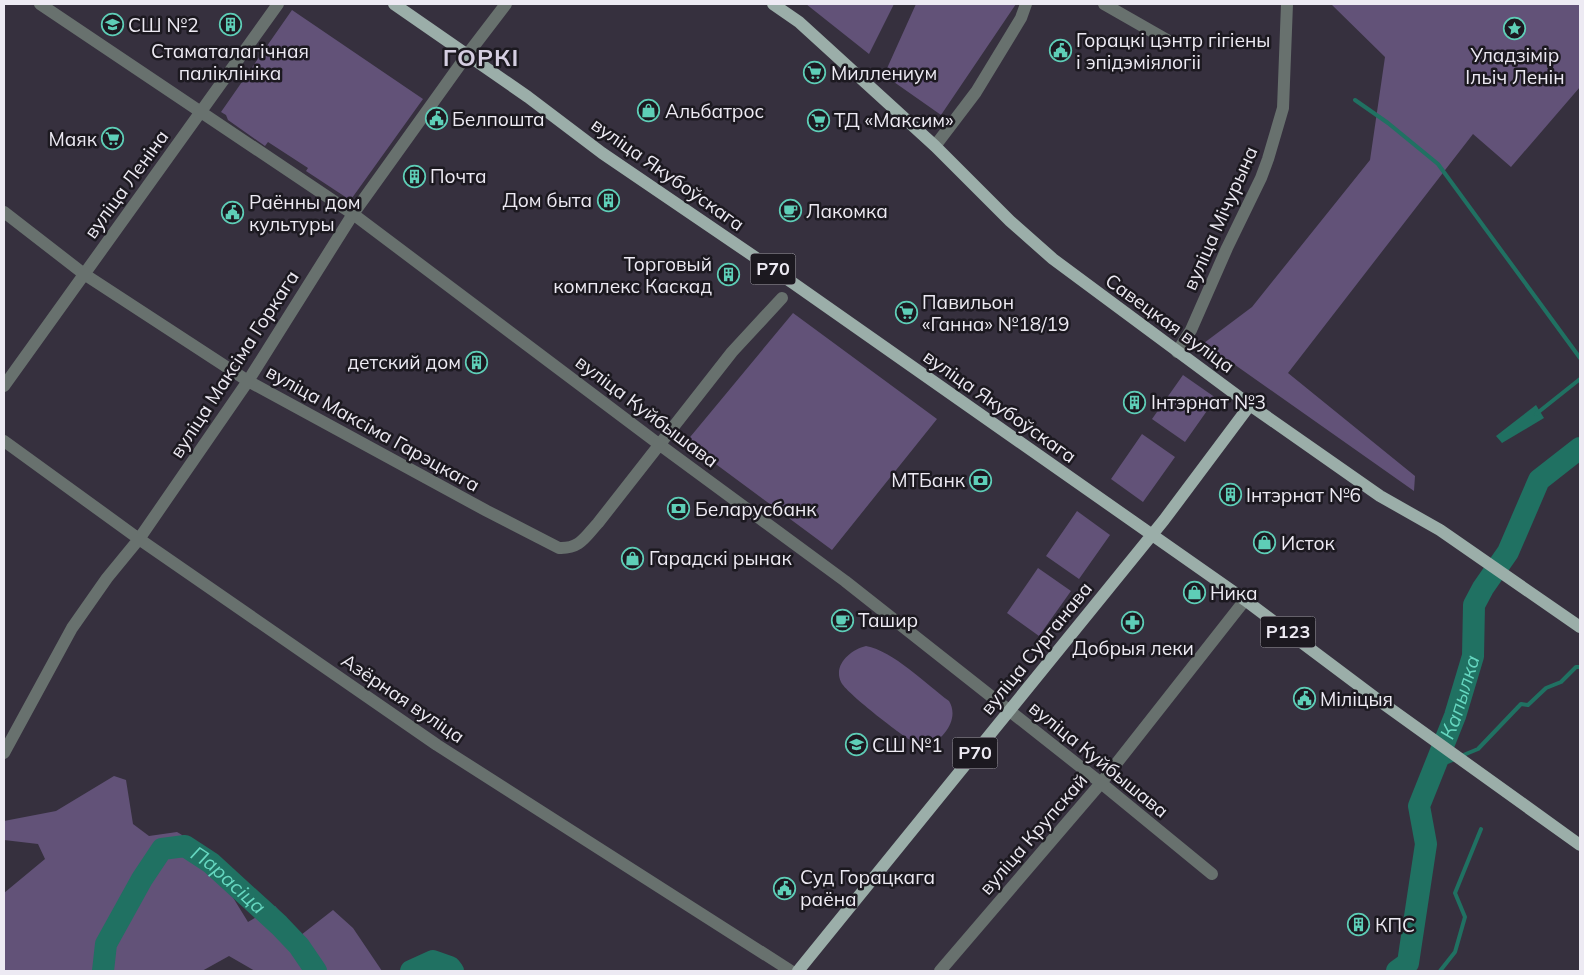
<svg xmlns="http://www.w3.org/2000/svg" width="1584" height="975" viewBox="0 0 1584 975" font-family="Mulish,sans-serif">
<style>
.green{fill:#625278}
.water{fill:#207162}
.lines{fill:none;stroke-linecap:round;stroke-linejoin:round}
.stream{stroke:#207162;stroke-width:4}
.river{stroke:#207162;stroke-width:22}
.minor{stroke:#68716e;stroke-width:12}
.major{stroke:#9baea9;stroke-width:12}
.labels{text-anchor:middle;stroke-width:5;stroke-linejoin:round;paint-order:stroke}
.shield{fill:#1c1920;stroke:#aeabb4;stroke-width:1}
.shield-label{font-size:18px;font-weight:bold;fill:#edeaf3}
.poi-label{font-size:19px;fill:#edeaf3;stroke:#1c1920;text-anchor:start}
.street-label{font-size:19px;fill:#edeaf3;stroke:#1c1920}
.water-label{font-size:20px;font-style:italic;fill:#65d7c0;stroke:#1c1920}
.district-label{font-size:24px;font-weight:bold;letter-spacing:1px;fill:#d5cee1;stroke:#1c1920}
</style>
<rect width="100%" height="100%" fill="#36303e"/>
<path class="green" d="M806,4h88l-25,50z
M916,4h100l-75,111 -57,-40z
M1331,4h249v83l-69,80 -38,-33 -185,239 127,103 -1,15 -210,-148 48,-36 118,-147 15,-103z
M292,10l131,89 -71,99h-5l-41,-27 2,-3 -40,-26 -3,4 -37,-26 -2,-5 -5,-3z
M793,313l144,106 -105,131 -146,-108z
M1183,375l33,23 -31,44 -33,-23z
M1142,434l33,23 -32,45 -32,-23z
M1077,511l33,24 -31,44 -33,-23z
M1038,568l33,23 -32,45 -32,-23z
M866,646c27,5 60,38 83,55 11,18 -6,39 -22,45 -6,-1 -10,-2 -15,-5 -11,-6 -67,-49 -71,-59 -8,-17 9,-32 25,-36z
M114,776l12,4 7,44 16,12 28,-4 25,15 46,75 27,-16 26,29 32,-25 20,18 29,43h-127l-26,-15 -27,15h-198v-78l41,-34 -7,-15 -34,-4v-19l52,-10z"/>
<path class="water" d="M1536,405l8,13 -42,25 -6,-7z"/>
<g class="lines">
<path class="stream" d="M1355,100l33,23 50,41 142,194
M1536,414l44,-35
M1461,756l17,-7 43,-45 7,1 18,-17 15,-6 15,-15h4
M1435,767l20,-8
M1440,971l15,-19 10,-35 -10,-24 26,-64"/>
<g class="river">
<path id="s1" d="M103,971l3,-27 36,-65 20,-30 23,-3 26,17 68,62 20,21 17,25"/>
<path d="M411,971l22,-10 17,6 3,4"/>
<path id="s2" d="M1397,971l11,-8 18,-119 -7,-38 36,-90 18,-60 1,-51 9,-17 25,-36 31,-72 41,-32"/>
</g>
<path class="minor" d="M40,4l313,210 307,231 185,136 256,202 111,91
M1104,4l63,36
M935,146l41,-54 45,-74 5,-14
M4,212l80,62 164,107 239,130 72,37c21,1 26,-11 39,-25l134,-171 50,-54
M1177,352l14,-22 36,-82 34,-70 7,-19 15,-51 4,-104
M4,386l274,-382
M4,441l135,98 298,206 354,226
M4,753l68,-125 35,-50 32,-39 109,-158 105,-167 114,-159 39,-51
M940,971l161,-188 144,-183"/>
<path class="major" d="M394,4l134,93 74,56 191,130 452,317 136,102 199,143
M773,4l26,18 136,124 75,75 43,38 197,146 130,91 60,34 140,97
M798,971l366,-451 86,-115"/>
</g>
<defs>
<symbol id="school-ring" viewBox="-11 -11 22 22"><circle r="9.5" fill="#1c1920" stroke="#5eceb7" stroke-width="1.5"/><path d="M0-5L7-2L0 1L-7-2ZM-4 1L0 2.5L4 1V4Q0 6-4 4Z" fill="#5eceb7"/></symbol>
<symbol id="building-ring" viewBox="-11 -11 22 22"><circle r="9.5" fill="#1c1920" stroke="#5eceb7" stroke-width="1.5"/><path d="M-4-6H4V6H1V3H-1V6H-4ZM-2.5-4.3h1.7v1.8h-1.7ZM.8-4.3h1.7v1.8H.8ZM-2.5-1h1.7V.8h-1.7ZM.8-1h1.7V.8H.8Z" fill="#5eceb7"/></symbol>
<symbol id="sight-ring" viewBox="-11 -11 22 22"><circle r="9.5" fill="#1c1920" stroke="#5eceb7" stroke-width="1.5"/><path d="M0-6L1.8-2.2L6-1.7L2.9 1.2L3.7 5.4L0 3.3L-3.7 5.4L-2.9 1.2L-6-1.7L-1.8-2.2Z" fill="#5eceb7"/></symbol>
<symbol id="civic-ring" viewBox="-11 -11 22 22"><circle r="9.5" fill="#1c1920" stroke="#5eceb7" stroke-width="1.5"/><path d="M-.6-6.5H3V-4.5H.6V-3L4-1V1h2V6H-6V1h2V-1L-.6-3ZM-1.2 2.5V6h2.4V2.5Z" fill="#5eceb7"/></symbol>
<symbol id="supermarket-ring" viewBox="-11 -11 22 22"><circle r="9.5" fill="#1c1920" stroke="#5eceb7" stroke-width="1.5"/><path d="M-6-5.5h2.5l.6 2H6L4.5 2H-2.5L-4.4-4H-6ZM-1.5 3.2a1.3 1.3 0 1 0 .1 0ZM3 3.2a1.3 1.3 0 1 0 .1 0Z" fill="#5eceb7"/></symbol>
<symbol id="shop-ring" viewBox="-11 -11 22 22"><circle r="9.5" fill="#1c1920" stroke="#5eceb7" stroke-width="1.5"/><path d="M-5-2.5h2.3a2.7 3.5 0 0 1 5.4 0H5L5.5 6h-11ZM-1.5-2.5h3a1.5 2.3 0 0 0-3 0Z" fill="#5eceb7"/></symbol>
<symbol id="cafe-ring" viewBox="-11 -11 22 22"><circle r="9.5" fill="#1c1920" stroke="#5eceb7" stroke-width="1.5"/><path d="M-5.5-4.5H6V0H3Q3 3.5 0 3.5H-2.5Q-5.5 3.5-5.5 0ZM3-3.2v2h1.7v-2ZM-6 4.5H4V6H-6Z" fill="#5eceb7"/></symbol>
<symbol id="bank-ring" viewBox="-11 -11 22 22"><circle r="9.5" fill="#1c1920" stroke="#5eceb7" stroke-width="1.5"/><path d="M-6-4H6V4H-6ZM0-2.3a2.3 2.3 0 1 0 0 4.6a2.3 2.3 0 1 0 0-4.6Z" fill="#5eceb7"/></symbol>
<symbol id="pharmacy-ring" viewBox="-11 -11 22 22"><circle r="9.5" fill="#1c1920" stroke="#5eceb7" stroke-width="1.5"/><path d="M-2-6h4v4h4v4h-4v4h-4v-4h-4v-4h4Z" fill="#5eceb7"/></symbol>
</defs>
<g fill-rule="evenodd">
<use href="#school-ring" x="100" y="12" width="25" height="25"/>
<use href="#building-ring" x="218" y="12" width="25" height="25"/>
<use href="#sight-ring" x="1502" y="16" width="25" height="25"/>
<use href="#civic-ring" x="1048" y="38" width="25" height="25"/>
<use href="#supermarket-ring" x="802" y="60" width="25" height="25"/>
<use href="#shop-ring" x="636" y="98" width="25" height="25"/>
<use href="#civic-ring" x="424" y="106" width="25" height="25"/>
<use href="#supermarket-ring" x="806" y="108" width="25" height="25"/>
<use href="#supermarket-ring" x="100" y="126" width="25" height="25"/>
<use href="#building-ring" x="402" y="164" width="25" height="25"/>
<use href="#building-ring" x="596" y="188" width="25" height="25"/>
<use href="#cafe-ring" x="778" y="198" width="25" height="25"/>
<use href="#civic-ring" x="220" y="200" width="25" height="25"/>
<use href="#building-ring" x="716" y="262" width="25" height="25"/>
<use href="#supermarket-ring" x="894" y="300" width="25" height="25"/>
<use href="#building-ring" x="464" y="350" width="25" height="25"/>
<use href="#building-ring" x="1122" y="390" width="25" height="25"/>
<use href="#bank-ring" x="968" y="468" width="25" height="25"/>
<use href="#building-ring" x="1218" y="482" width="25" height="25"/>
<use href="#bank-ring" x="666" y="496" width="25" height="25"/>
<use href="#shop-ring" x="1252" y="530" width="25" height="25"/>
<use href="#shop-ring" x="620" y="546" width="25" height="25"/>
<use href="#shop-ring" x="1182" y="580" width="25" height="25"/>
<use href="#cafe-ring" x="830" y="608" width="25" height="25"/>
<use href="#pharmacy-ring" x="1120" y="610" width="25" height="25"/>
<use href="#civic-ring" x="1292" y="686" width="25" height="25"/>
<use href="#school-ring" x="844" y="732" width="25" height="25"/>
<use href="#civic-ring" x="772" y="876" width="25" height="25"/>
<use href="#building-ring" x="1346" y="912" width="25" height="25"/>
</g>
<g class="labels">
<g class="shield">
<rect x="750.5" y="253.5" width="45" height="31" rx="4"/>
<rect x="1260.5" y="616.5" width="55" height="31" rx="4"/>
<rect x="952.5" y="737.5" width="45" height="31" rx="4"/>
</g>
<g class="shield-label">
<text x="773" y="275">Р70</text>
<text x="1288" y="638">Р123</text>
<text x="975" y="759">Р70</text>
</g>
<g class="poi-label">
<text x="128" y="32">СШ №2</text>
<text x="1076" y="47">Горацкі цэнтр гігіены<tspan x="1076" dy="22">і эпідэміялогіі</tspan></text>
<text x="230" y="58" text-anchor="middle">Стаматалагічная<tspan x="230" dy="22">паліклініка</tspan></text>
<text x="1515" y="62" text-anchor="middle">Уладзімір<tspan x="1515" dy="22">Ільіч Ленін</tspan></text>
<text x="831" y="80">Миллениум</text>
<text x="665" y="118">Альбатрос</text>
<text x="452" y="126">Белпошта</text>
<text x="834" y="127">ТД «Максим»</text>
<text x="97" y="146" text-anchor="end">Маяк</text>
<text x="430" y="183">Почта</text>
<text x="592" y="207" text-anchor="end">Дом быта</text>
<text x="249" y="209">Раённы дом<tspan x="249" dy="22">культуры</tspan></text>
<text x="806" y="218">Лакомка</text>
<text x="712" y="271" text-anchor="end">Торговый<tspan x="712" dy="22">комплекс Каскад</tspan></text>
<text x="922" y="309">Павильон<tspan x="922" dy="22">«Ганна» №18/19</tspan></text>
<text x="461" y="369" text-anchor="end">детский дом</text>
<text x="1151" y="409">Інтэрнат №3</text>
<text x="965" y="487" text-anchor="end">МТБанк</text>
<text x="1246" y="502">Інтэрнат №6</text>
<text x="695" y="516">Беларусбанк</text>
<text x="1281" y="550">Исток</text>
<text x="649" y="565">Гарадскі рынак</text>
<text x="1210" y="600">Ника</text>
<text x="858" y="627">Ташир</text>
<text x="1133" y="655" text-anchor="middle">Добрыя леки</text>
<text x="1320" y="706">Міліцыя</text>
<text x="872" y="752">СШ №1</text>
<text x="800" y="884">Суд Горацкага<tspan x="800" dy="22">раёна</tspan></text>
<text x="1375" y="932">КПС</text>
</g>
<g class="street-label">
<text transform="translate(668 174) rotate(35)" y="7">вуліца Якубоўскага</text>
<text transform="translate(126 184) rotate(-54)" y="7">вуліца Леніна</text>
<text transform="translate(1220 218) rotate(-66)" y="7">вуліца Мічурына</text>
<text transform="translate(1170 323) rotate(36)" y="7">Савецкая вуліца</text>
<text transform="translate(234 364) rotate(-57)" y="7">вуліца Максіма Горкага</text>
<text transform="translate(1000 406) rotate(35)" y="7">вуліца Якубоўскага</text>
<text transform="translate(647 411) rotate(37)" y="7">вуліца Куйбышава</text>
<text transform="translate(373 428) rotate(29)" y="7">вуліца Максіма Гарэцкага</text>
<text transform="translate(1036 648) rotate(-51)" y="7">вуліца Сурганава</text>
<text transform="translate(403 698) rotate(34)" y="7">Азёрная вуліца</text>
<text transform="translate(1099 759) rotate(39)" y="7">вуліца Куйбышава</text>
<text transform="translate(1033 834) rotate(-49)" y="7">вуліца Крупскай</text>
</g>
<g class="water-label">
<text dy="7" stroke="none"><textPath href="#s2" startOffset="289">Капылка</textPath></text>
<text dy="7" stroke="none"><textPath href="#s1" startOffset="216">Парасіца</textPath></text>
</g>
<g class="district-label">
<text x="481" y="66">ГОРКІ</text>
</g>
</g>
<rect width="1584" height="975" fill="none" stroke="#edeaf3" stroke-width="10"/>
</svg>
